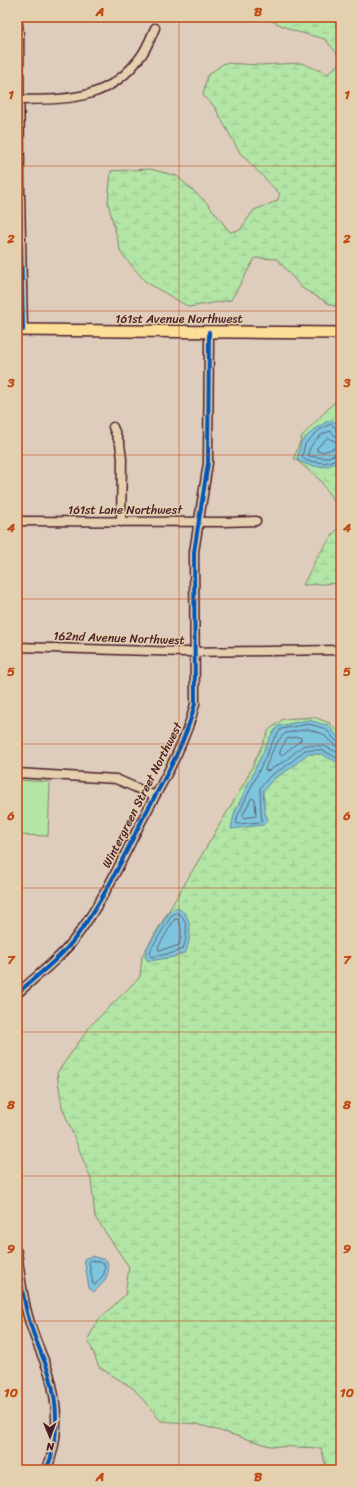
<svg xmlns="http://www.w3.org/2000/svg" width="358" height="1487" viewBox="0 0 358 1487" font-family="Sriracha,sans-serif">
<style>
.green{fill:#b3e6a6;stroke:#7e8268}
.wetland{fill:url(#wetland-marsh);stroke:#7e8268}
.water{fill:#7dc5de;stroke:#698396}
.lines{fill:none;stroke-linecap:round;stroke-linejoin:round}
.shore{stroke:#5e6173;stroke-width:1}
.minor-casing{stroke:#4a1f2b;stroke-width:11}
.major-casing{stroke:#4a1f2b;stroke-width:14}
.minor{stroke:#e4cfae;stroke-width:8}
.major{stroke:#fdde96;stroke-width:11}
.cycleway-casing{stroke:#e4cfae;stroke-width:6}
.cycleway{stroke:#0057b8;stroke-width:4}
.grid{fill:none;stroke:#c04a14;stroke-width:1;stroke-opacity:0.55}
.labels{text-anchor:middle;stroke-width:3;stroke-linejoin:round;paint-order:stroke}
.street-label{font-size:12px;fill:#4a1f2b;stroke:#e4cfae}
.neatline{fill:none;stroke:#c04a14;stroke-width:1.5}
.grid-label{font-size:13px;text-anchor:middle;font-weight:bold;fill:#c04a14}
</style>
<defs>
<pattern id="wetland-marsh" width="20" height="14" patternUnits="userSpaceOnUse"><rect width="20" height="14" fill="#b3e6a6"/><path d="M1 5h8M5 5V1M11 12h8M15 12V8" fill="none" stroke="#9bc58f"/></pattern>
</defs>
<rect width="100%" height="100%" fill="#decdbc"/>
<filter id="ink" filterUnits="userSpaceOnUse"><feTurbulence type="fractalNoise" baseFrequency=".025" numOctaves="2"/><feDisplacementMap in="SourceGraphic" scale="8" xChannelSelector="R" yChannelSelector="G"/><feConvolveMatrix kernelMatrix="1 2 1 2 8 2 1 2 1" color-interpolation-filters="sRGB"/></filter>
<g filter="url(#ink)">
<path class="green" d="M17,780l33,2 -2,54 -31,-1z"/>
<path class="wetland" d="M263,17h78v41l-16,-19 -31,-8z
M341,61v245h-8l-31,-18 -25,-29 -22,-1 -24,42 -42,7 -43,-25 -25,-29 -13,-50 3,-32 39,-2 27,7 30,27 23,29 10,-2 14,-20 23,-9 3,-7 -40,-41 -26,-47 -11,-10 4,-20 17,-13 36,2 41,-2 27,11z
M341,395v117l-21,-32 -26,-22 8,-22z
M341,524v59l-38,2 14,-28z
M314,717l15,6 12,11v736l-15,-4 -5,-18 -51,-2 -73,-22 -36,-3 -27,-32 -35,-22 -11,-28 10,-19 27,-25 4,-28 -34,-50 -4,-38 -29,-72 -5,-34 34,-48 49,-48 2,-21 104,-176 23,-50 14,-11z"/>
<path class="water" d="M330,420l7,3 4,8v30c-16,7 -28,8 -44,-1l4,-18 15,-14z
M309,720l13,4 6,1 11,13 2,1v25l-20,-10h-14l-16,14 -18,11 -10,12 2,22 3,7 -5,5 -32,4 3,-15 36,-77 8,-11z
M177,908c17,8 14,29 9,44l-12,5 -26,4 -3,-5 2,-8 23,-37z
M91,1256l15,4c7,12 -3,24 -12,32l-5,-4 -5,-29z"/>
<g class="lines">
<path class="shore" d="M341,432l-4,-1 -3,-5 -4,-2 -12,7 -13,13 -3,13 5,4 17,2 17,-5
M341,437l-6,-1 -4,-5c-11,2 -21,13 -23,23l1,2 15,2 17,-5
M328,438l11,5 1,3 -17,6 -6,-1v-3l8,-8z
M299,737l2,1v2l-19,15h-2c-1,-5 4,-11 7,-16z
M341,742l-5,-1 -10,-12 -17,-5 -28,5 -7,10 -36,76 -2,8 2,1 22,-2 2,-2 -1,-7 -1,-25 10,-12 19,-12 16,-14h17l19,10
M341,747l-7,-2 -11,-11 -15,-5 -22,4c-9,5 -18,27 -21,37l3,1 18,-11 15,-13 4,-2 19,1 17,8
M252,798l3,2 1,16 -12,2 -1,-3z
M177,913c13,5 10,25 6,36l-10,4 -22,4 -1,-2 1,-6 21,-34z
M175,919h3c4,8 4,17 1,26l-8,3 -12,2 -1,-2z
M90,1260l13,3 2,3 -1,8 -9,11 -2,-1 -4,-22z"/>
<defs>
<path id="minor" d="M17,17l2,17 1,161 3,135
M19,100c50,-1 90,1 122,-44 6,-8 10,-19 14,-28
M113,427l7,17 2,15 -1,63
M17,521l207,1 32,-1
M17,647l168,5 156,-2
M17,773l99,6 39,17
M17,994c20,-19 43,-35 59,-57 27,-36 46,-77 66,-117 20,-37 43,-75 53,-116l-1,-152 14,-89 1,-131
M17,1252c3,21 5,43 11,64 5,20 14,38 21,57 9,31 11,68 -3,97"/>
<path id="major" d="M17,330l324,3"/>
</defs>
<use href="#minor" class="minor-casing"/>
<use href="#major" class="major-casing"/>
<use href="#minor" class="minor"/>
<use href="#major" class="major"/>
<defs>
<path id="cycleway" d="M17,17l2,17 1,161 3,135
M17,994c20,-19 43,-35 59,-57 27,-36 46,-77 66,-117 20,-37 43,-75 53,-116l-1,-152 14,-89 1,-131
M17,1252c3,21 5,43 11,64 5,20 14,38 21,57 9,31 11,68 -3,97"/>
</defs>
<use href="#cycleway" class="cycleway-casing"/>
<use href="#cycleway" class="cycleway"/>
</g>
</g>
<path class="grid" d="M179,17v1453M17,166h324M17,311h324M17,455h324M17,599h324M17,744h324M17,888h324M17,1032h324M17,1176h324M17,1321h324"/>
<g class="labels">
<g class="street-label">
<text x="179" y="323">161st Avenue Northwest</text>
<text x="125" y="514">161st Lane Northwest</text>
<text transform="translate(119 638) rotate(2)" y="4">162nd Avenue Northwest</text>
<text transform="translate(142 795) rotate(-63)" y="4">Wintergreen Street Northwest</text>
</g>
</g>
<rect width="358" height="1487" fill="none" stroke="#e4cfae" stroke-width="44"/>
<g transform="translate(50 1437) rotate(179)" stroke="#e4cfae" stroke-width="3" paint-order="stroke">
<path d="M0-3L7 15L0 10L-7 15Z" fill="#4a1f2b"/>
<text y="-6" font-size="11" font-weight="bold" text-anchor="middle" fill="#4a1f2b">N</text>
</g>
<rect x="22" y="22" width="314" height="1443" class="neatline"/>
<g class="grid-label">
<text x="100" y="16">A</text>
<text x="258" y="16">B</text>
<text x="11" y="99">1</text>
<text x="347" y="99">1</text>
<text x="11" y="243">2</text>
<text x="347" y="243">2</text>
<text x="11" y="387">3</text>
<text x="347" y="387">3</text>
<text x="11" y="532">4</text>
<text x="347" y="532">4</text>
<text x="11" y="676">5</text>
<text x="347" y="676">5</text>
<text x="11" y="820">6</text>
<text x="347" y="820">6</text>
<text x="11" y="964">7</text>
<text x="347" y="964">7</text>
<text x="11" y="1109">8</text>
<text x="347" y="1109">8</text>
<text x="11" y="1253">9</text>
<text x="347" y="1253">9</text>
<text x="11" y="1397">10</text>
<text x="347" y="1397">10</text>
<text x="100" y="1481">A</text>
<text x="258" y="1481">B</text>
</g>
</svg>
